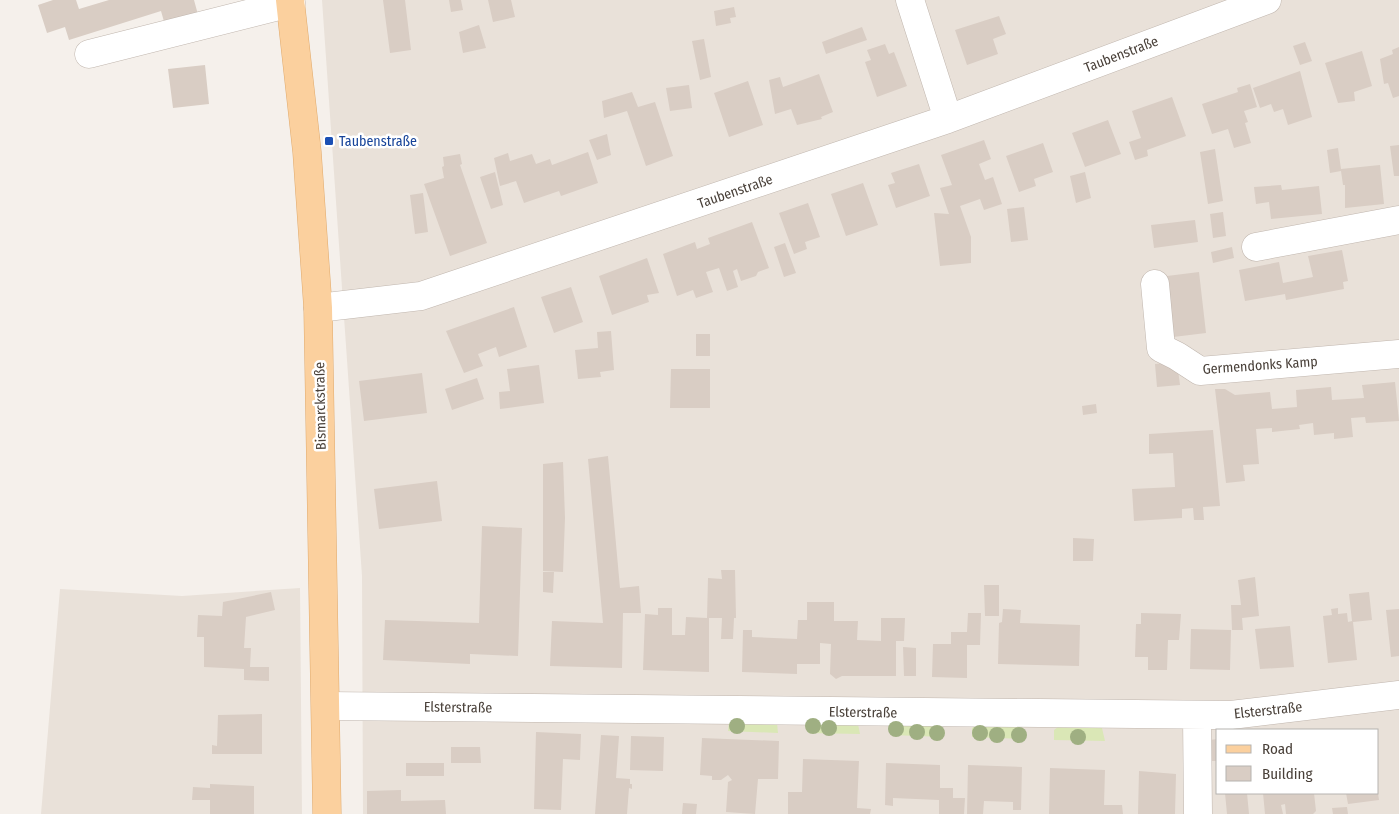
<svg xmlns="http://www.w3.org/2000/svg" width="1399" height="814" viewBox="0 0 1399 814" font-family="'Fira Sans Condensed',sans-serif">
<style>
.residential{fill:#e9e1d9;fill-rule:evenodd}
.green{fill:#dae7b6}
.building{fill:#d9cdc4}
.lines{fill:none;stroke-linecap:round;stroke-linejoin:round}
.minor-casing{stroke:#c0b6ae;stroke-width:29}
.major-casing{stroke:#e0aa6d;stroke-width:29}
.minor{stroke:#fff;stroke-width:28}
.major{stroke:#fbd09e;stroke-width:28}
.tree{fill:#9faf82}
.transit-dot{fill:#1a4fb4;stroke:#fff;stroke-width:2}
.labels{text-anchor:middle;stroke-width:5;stroke-linejoin:round;paint-order:stroke}
.street-label{font-size:14px;fill:#494039;stroke:#fff}
.transit-label{font-size:14px;fill:#164399;stroke:#fff;text-anchor:start}
</style>
<rect width="100%" height="100%" fill="#f5f0eb"/>
<path class="residential" d="M322,0h1077v814h-1036l-1,-238zM1218,730h160v63h-160z
M300,588l2,226h-261l19,-225 122,7z"/>
<path class="green" d="M729,722l48,1 1,10 -50,-2z
M809,724h49l2,10 -52,-1z
M892,725l50,1 2,11 -53,-2z
M977,725l41,2 5,3 1,9 -52,-2v-9z
M1058,727l44,1 3,13 -51,-1v-10z"/>
<path class="building" d="M53,0h23l3,9 30,-9h85l6,22 -33,10 -6,-21 -92,29 -4,-13 -18,6 -9,-28z
M383,0h22l6,50 -21,3z
M449,0h12l2,10 -12,2z
M488,0h23l4,17 -22,5z
M734,7l2,10 -6,1 1,5 -15,3 -2,-15z
M999,16l7,18 -13,5 5,15 -31,11 -12,-35z
M479,25l7,23 -23,5 -4,-21z
M862,27l5,13 -41,14 -4,-12z
M704,39l7,38 -11,3 -8,-39z
M1305,42l7,19 -12,4 -7,-19z
M885,44l4,10 5,-2 13,34 -30,11 -12,-35 6,-2 -4,-10z
M1399,47v49l-6,2 -5,-15 -4,1 -4,-25 13,-5 -1,-4z
M1362,51l10,35 -18,6 1,9 -17,2 -13,-40z
M205,65l4,39 -36,4 -5,-39z
M1300,71l12,46 -24,8 -5,-16 -9,3 -3,-8 -11,4 -7,-20z
M819,74l14,38 -12,5 1,2 -25,6 -6,-16 -16,5 -6,-34 11,-3 3,10z
M748,81l15,44 -34,12 -15,-44z
M1250,84l7,23 -13,4 4,11 -3,1 6,20 -17,5 -6,-19 -16,5 -10,-30 36,-12 -1,-4z
M689,85l3,23 -22,3 -4,-23z
M632,92l6,15 17,-5 18,54 -27,10 -19,-55 -23,7 -2,-17z
M1172,97l14,39 -39,14 1,6 -13,4 -6,-18 12,-4 -9,-27z
M1108,120l13,34 -36,13 -13,-34z
M607,134l4,21 -14,5 -8,-20z
M984,140l7,19 -12,5 6,16 8,-3 9,27 -18,6 -4,-11 -20,7 11,31v26l-31,3 -6,-53 15,1 -9,-26 12,-3 -11,-30z
M1043,143l10,29 -19,7 2,7 -17,6 -13,-36z
M1399,145v31h-5l-4,-30z
M1338,148l3,21 39,-4 4,39 -39,4v-23h-2l-2,-14 -11,2 -3,-23z
M1215,149l8,52 -15,3 -8,-52z
M588,152l10,31 -37,13 -2,-5 -35,12 -8,-22 -16,5 -6,-28 14,-5 2,8 22,-7 4,10 14,-5 2,6z
M460,154l2,10 -2,1 27,78 -37,13 -26,-72 20,-6 -2,-11 2,-1 -1,-9z
M919,164l11,32 -34,12 -8,-23 7,-2 -4,-10z
M495,172l8,33 -12,4 -11,-32z
M1085,172l6,26 -15,5 -6,-27z
M863,183l15,42 -32,11 -15,-42z
M1281,185l1,5 37,-4 3,28 -51,5 -2,-17 -13,2 -2,-17z
M423,193l5,39 -13,2 -5,-39z
M808,203l12,34 -15,5 2,7 -13,5 -15,-41z
M1024,207l4,33 -17,2 -4,-33z
M1223,212l3,24 -13,2 -3,-24z
M1195,220l3,22 -44,6 -3,-23z
M752,222l17,46 -11,4 -2,4 -15,5 -4,-12 -4,2 5,16 -11,4 -8,-23 -13,4 7,20 -17,6 -3,-8 -16,6 -14,-42 32,-12 2,7 13,-5 -2,-6z
M785,243l11,30 -12,4 -10,-30z
M1232,247l2,11 -21,5 -2,-11z
M1342,250l6,31 -5,1 1,7 -58,11 -1,-6 -40,7 -6,-31 40,-8 4,21 30,-6 -5,-21z
M647,258l12,35 -12,2 2,7 -37,13 -13,-39z
M1199,272l7,61 -41,5 -6,-61z
M571,287l12,35 -29,11 -13,-36z
M514,307l13,40 -28,10 -3,-10 -18,7 5,12 -19,7 -18,-42z
M611,331l3,39 -14,2 1,5 -23,2 -3,-29 23,-2 -1,-16z
M696,334h14v22h-14z
M1177,362l3,23 -23,2 -2,-23z
M539,365l5,38 -44,6 -1,-17 11,-1 -3,-22z
M671,369h39v39h-40z
M422,373l5,40 -63,8 -5,-40z
M477,378l7,21 -32,11 -7,-21z
M1395,382l4,39 -33,2 -1,-6 -14,1 2,19 -19,2v-6l-20,2 -1,-12 -14,2 1,4 -28,3v-4l-16,1 3,35 -16,1 2,16 -19,2 -11,-94h10l10,6 35,-3 2,17 25,-2 -1,-17 35,-3 1,13 32,-2 -2,-13z
M1096,404l1,9 -14,2 -1,-9z
M1213,430l7,76 -17,1 1,13h-10l-1,-12 -11,1v9l-48,3 -2,-32 43,-2 -2,-34 -24,1v-20z
M608,456l12,132 19,-2 2,27h-18l-1,55 -72,-2 2,-45 51,2 -15,-164z
M563,462l2,56 -2,54 -20,-1v-107z
M437,481l5,40 -63,8 -5,-40z
M482,526l40,2 -4,128 -48,-2v10l-87,-4 2,-40 94,3z
M1073,538l21,1 -1,22h-20z
M721,570h14l1,48h-2l-1,21h-12l1,-21h-13v54l-66,-2 2,-56 13,1v-7h14v27h13l1,-18 21,1 1,-40 14,1z
M543,572h11l-1,21 -10,-1z
M1255,577l4,39 -17,2 1,12h-11l-1,-25h10l-3,-25z
M984,585h15v31h-14z
M271,592l4,18 -29,7 -2,31h7l-1,19h19v14l-25,-1v-11l-40,-2v-30h-7l1,-22 24,1 1,-14z
M1369,592l3,28 -19,2 4,38 -29,3 -5,-47 9,-1 -1,-6 7,-1v6l9,-1 1,9 4,-1 -3,-27z
M807,602h27v19h24l-1,19 24,1v-23h24l-1,23h-8v35h-54l-6,3 -6,-5 1,-30 -11,-1v21h-23v10l-55,-2 1,-42h9v7l45,2 1,-19h9z
M1003,609l18,1 -1,13 60,2 -1,41 -81,-2 1,-41 3,-1z
M1399,609v47l-8,1 -5,-47z
M968,613h13l-1,32h-13v33l-35,-1 1,-33h18v-12h16z
M1141,613l40,1 -2,26h-11l-1,30h-19v-13h-13l1,-33h5z
M1290,626l4,41 -34,2 -5,-40z
M1191,629l40,1 -1,40 -40,-1z
M903,647l13,1v28h-12z
M262,714v40h-50v-9l5,1 1,-31z
M536,732l45,2 -1,26 -17,-1 -2,51 -27,-1z
M601,735l18,1 -3,42 14,1v5h2v5l-3,-1 -2,26h-32z
M631,736l33,1 -1,34 -33,-1z
M702,738l77,3 -1,38h-20l-3,35 -29,-2 2,-30 4,-2 -4,-5 -7,5h-9v-4l-12,-1z
M1218,739v22h-7l-2,-21z
M451,747h29l1,16h-30z
M803,759l56,2 -2,47 14,1 -1,5h-82v-22h14z
M406,763h38v13h-38z
M886,763l54,2v23h13v10h12l-1,16h-25v-14l-46,-2v8l-8,-1z
M968,765l54,2 -1,43h-8v-8l-29,-1 -1,13h-16z
M1050,768l55,2 -1,35h18l1,9h-74z
M1139,771l37,3 -1,40h-37z
M210,784l44,2v28h-44v-14h-18l1,-13 17,1z
M401,790v11l44,-1 1,14h-79v-23z
M1225,793h22l2,21h-22z
M1263,793h51l2,18 -3,3h-27l-1,-10 -4,1 2,9h-18z
M1346,793h32l1,7 -31,4z
M683,803l14,1 -1,10h-14z
M1347,807l1,7h-15l-1,-6z"/>
<g class="lines">
<defs>
<path id="minor" d="M910,0l38,119
M89,54l202,-51
M1256,247l143,-27
M1155,284l6,64 16,8 23,15 199,-17
M318,308l103,-12 527,-177 319,-119
M326,706l905,9 168,-20
M1197,715l1,99"/>
<path id="major" d="M290,0l17,152 11,156 9,506"/>
</defs>
<use href="#minor" class="minor-casing"/>
<use href="#major" class="major-casing"/>
<use href="#minor" class="minor"/>
<use href="#major" class="major"/>
</g>
<g class="tree">
<circle cx="737" cy="726" r="8"/>
<circle cx="813" cy="726" r="8"/>
<circle cx="829" cy="728" r="8"/>
<circle cx="896" cy="729" r="8"/>
<circle cx="917" cy="732" r="8"/>
<circle cx="937" cy="733" r="8"/>
<circle cx="980" cy="733" r="8"/>
<circle cx="997" cy="735" r="8"/>
<circle cx="1019" cy="735" r="8"/>
<circle cx="1078" cy="737" r="8"/>
</g>
<rect class="transit-dot" x="324" y="136" width="10" height="10" rx="2.5"/>
<g class="labels">
<g class="street-label">
<text transform="translate(1121 54) rotate(-21)" y="5">Taubenstraße</text>
<text transform="translate(735 191) rotate(-19)" y="5">Taubenstraße</text>
<text transform="translate(1260 365) rotate(-4)" y="5">Germendonks Kamp</text>
<text transform="translate(320 406) rotate(-91)" y="5">Bismarckstraße</text>
<text transform="translate(458 707) rotate(1)" y="5">Elsterstraße</text>
<text transform="translate(1268 710) rotate(-6)" y="5">Elsterstraße</text>
<text transform="translate(863 712) rotate(1)" y="5">Elsterstraße</text>
</g>
<g class="transit-label">
<text x="339" y="146">Taubenstraße</text>
</g>
</g>
<rect x="1216" y="729" width="162" height="65" fill="#ffffff" stroke="#b6b3b0"/>
<rect x="1226" y="745" width="25" height="8" fill="#fbd09e" stroke="#b6b3b0"/>
<text x="1262" y="754" font-size="15" fill="#494039">Road</text>
<rect x="1226" y="766" width="25" height="15" fill="#d9cdc4" stroke="#b6b3b0"/>
<text x="1262" y="779" font-size="15" fill="#494039">Building</text>
</svg>
